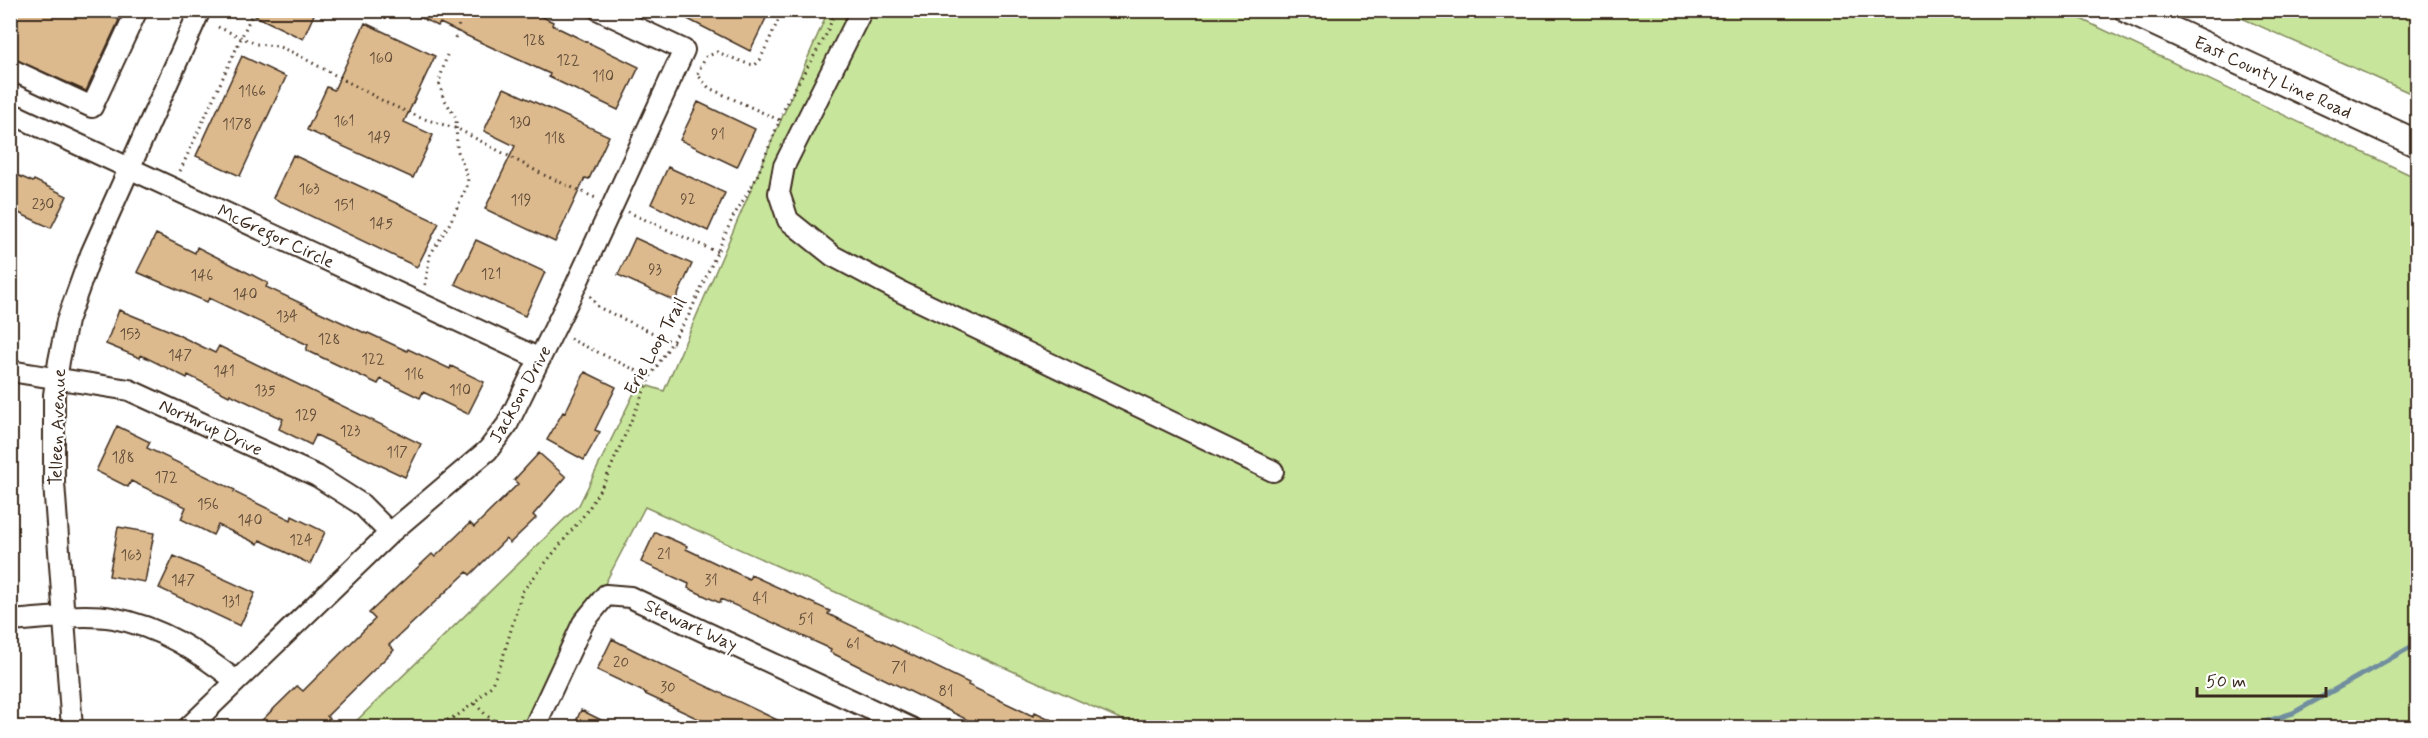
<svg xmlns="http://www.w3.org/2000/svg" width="2428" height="738" viewBox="0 0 2428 738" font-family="Mynerve,sans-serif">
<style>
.green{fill:#c8e59c;stroke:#82885d;stroke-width:1.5}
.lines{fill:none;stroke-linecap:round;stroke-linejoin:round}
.stream{stroke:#708e9e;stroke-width:5}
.building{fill:#dcba8e;stroke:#3b2a1e;stroke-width:1.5}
.minor-casing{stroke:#3b2a1e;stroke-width:24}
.major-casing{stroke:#3b2a1e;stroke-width:30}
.path{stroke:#3b2a1e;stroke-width:3;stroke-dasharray:1.5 4.5;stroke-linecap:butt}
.minor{stroke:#fff;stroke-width:20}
.major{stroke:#fff;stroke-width:26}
.labels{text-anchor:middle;stroke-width:4.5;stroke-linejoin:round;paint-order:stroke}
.number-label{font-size:15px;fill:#634e3a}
.street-label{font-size:18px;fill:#3b2a1e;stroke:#fff}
</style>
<rect width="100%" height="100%" fill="#fff"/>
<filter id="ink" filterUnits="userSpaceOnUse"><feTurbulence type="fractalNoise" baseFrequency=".0167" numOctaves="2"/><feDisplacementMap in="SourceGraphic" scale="12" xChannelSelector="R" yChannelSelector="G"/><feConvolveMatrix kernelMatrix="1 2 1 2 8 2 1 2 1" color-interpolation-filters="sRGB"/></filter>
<g filter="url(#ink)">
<path class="green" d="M828,11h1236l353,167v549h-1279l-493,-220 -115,220 -181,1 230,-223 60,-122 25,8z
M2226,11h191v85z"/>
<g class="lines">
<path class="stream" d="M2246,728l47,-15 125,-70"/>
</g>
<path class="building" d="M10,10h90l19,10 -33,71 -76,-34z
M243,10h73l-13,29z
M405,10h123l25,12 -1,3 87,42 -21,43 -69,-33 1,-3 -70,-32 -40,-19 -2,3z
M670,10h100l-20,41z
M365,23l70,33 -31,66 29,13 -20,43 -106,-48 20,-43 7,3z
M242,56l44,21 -46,99 -44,-20z
M504,88l105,48 -20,43 -4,-1 -30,64 -70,-33 30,-63 -31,-15z
M698,102l57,27 -18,38 -57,-27z
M293,155l146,68 -22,44 -144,-69z
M668,167l57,26 -17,38 -57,-27z
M10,172l23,10 1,-2 33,16 -16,32 -41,-19z
M156,234l39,19 2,-6 71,36 -2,4 101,47 1,-1 39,18 1,-2 42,20 1,-3 33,16 -16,32 -45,-22 -3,6 -39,-19 -3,5 -72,-34 2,-5 -99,-47 -2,4 -70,-30z
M635,238l57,26 -17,37 -57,-26z
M476,240l69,32 -20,44 -70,-32z
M119,310l49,20 47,23 4,-7 202,98 -16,33 -89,-42 -5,10 -32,-16 4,-10 -53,-25 -1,2 -41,-21 -1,3 -46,-23 -1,3 -34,-14z
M585,372l31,15 -21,43 5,2 -16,28 -37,-20 16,-28 2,1z
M117,426l33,16 -3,6 88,42 -1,2 57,28 1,-4 33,16 -15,32 -50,-24 -2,4 -40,-19 -5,10 -32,-16 5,-12 -55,-26 -3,6 -32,-16z
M539,453l27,24 -33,38 3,3 -26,25 -4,-4 -36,36 -3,-3 -78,73 5,5 -67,66 4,4 -8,8h-69l43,-42 6,5 72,-72 -6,-6 63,-59 3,3 35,-34 4,4 44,-43 -4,-4z
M118,527l36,6 -9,49 -36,-6z
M655,532l32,14 -1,3 63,30 2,-4 79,36 -2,3 141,69 -1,2 65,31 2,-4 34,16h-97l2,-5 -144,-71 1,-3 -110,-50 -1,4 -32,-15 1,-4 -48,-22z
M174,556l81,37 -15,33 -81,-38z
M612,639l32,16 -1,1 151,72h-76l-73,-34 1,-1 -49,-23z
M581,710l36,18h-44z"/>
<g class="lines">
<defs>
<path id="minor" d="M862,10l-78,156 -5,27 9,27 45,36 68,36 372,179
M10,69l82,38 45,-97
M10,116h7l523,243
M10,371l119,19 188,86 44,28 29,29
M10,621c32,-2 73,-8 103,-3 48,9 86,34 123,63
M72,728l-18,-245v-88l5,-34 8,-40 24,-67 109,-244
M188,728l202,-195 98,-83 19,-25 69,-140 108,-235 -85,-40
M534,728l49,-105 23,-28 24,2 281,131"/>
<path id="major" d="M2128,10l290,134"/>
</defs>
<use href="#minor" class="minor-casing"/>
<use href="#major" class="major-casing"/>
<path class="path" d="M218,27l38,17 21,2 17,7 93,50 34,15 37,11 86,46 54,24
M455,38l3,-9 3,-19
M779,120l-70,-32 -12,-14 9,-17 11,-5 31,12 7,1 5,-5 23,-50
M180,171l74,-161
M628,212l89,40
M425,285l5,-30 20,-32 17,-37 1,-8 -11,-29 -1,-31 -13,-21 -4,-15 8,-27
M590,296l8,11 76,36
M570,339l80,38
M475,704l12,12 20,12
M431,728l27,-13 16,-12 17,-17 10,-22 21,-72 66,-82 18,-31 44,-102 38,-60 45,-100 23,-38 31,-77 38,-65 11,-27"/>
<use href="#minor" class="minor"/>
<use href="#major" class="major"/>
</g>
</g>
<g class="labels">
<g class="number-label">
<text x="534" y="45">128</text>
<text x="381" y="63">160</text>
<text x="568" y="65">122</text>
<text x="603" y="81">110</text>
<text x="252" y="96">1166</text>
<text x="344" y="126">161</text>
<text x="520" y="127">130</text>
<text x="237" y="129">1178</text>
<text x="718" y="139">91</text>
<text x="379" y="142">149</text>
<text x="555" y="143">118</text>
<text x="309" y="194">163</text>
<text x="688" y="204">92</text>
<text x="521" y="205">119</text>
<text x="43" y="209">230</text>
<text x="344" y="210">151</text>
<text x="381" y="228">145</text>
<text x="655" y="274">93</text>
<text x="491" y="279">121</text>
<text x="202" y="280">146</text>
<text x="245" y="299">140</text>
<text x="287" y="321">134</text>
<text x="130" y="339">153</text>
<text x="329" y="344">128</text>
<text x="180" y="360">147</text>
<text x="373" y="364">122</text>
<text x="224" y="376">141</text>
<text x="414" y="379">116</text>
<text x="265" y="395">135</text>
<text x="460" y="395">110</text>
<text x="306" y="420">129</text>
<text x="350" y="436">123</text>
<text x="397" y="457">117</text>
<text x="123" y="462">188</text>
<text x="166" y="482">172</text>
<text x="208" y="509">156</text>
<text x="250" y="525">140</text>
<text x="301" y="545">124</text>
<text x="664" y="559">21</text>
<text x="131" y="560">163</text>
<text x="183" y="585">147</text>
<text x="711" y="585">31</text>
<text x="760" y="603">41</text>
<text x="231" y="606">131</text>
<text x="806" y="624">51</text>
<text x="853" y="649">61</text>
<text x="621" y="667">20</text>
<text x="899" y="672">71</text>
<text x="668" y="692">30</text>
<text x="946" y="696">81</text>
</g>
<g class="street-label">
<text transform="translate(2273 77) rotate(25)" y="6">East County Line Road</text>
<text transform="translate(276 236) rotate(25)" y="6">McGregor Circle</text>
<text transform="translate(655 346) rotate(-61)" y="6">Erie Loop Trail</text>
<text transform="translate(520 394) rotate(-61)" y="6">Jackson Drive</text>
<text transform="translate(57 427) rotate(-88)" y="6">Telleen Avenue</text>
<text transform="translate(211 427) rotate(25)" y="6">Northrup Drive</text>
<text transform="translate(691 625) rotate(25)" y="6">Stewart Way</text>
</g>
</g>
<rect width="2428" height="738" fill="none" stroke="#fff" stroke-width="36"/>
<rect x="18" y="18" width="2392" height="702" fill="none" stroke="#3b2a1e" stroke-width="2" filter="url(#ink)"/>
<path d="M2197 687v9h129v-9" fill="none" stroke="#3b2a1e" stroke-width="3"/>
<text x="2206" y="687" font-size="18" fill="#3b2a1e" stroke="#ffffff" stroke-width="4.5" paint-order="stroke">50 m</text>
</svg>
